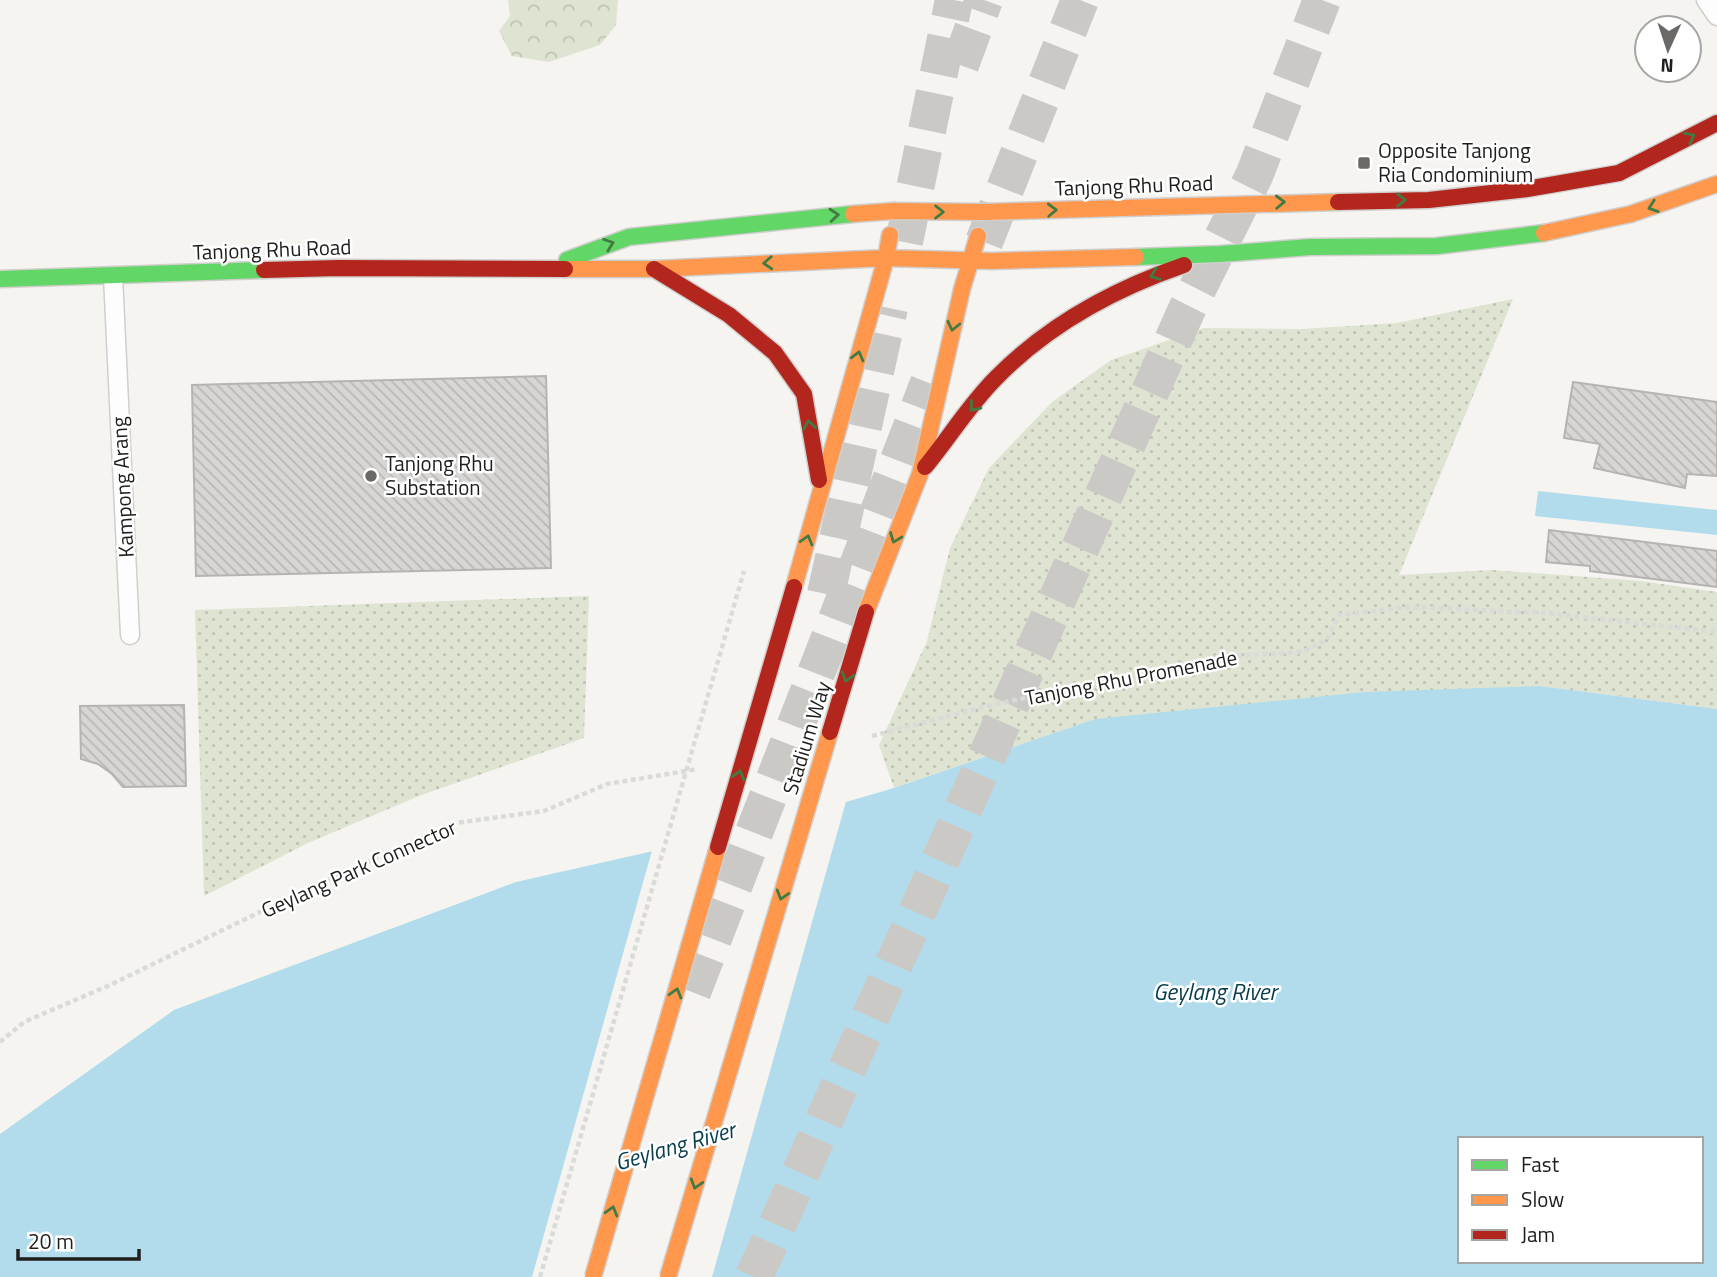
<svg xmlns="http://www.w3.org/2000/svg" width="1717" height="1277" viewBox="0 0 1717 1277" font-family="'Titillium Web',sans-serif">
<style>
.grass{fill:url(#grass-dots)}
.park{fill:url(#park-crowns)}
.water{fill:#b2dceb;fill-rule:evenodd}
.pier{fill:#f5f4f1}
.building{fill:url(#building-back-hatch);stroke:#b5b4b2;stroke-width:2}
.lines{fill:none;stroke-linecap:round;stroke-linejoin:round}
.highway-tunnel{stroke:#cac9c6;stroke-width:38;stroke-dasharray:38 19;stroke-linecap:butt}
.lane-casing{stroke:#d0cfcd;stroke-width:21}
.fast-casing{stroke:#d0cfcd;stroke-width:19}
.slow-casing{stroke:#d0cfcd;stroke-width:19}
.jam-casing{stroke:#d0cfcd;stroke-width:19}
.path{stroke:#dadad8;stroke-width:4.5;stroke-dasharray:5 3.5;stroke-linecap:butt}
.lane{stroke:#fefdfd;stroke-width:18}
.fast{stroke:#63d668;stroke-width:16}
.slow{stroke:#ff974d;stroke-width:16}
.jam{stroke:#b3261e;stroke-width:16}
.slow-bridge-casing{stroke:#d0cfcd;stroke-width:19;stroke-linecap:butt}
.jam-bridge-casing{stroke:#d0cfcd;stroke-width:19;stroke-linecap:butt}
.path-bridge{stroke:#dadad8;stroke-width:4.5;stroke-dasharray:5 3.5;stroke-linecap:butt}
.slow-bridge{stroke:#ff974d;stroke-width:16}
.jam-bridge{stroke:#b3261e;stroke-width:16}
.oneway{stroke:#417a42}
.poi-dot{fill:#6a6967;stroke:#fff;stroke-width:2.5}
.labels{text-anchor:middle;stroke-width:5;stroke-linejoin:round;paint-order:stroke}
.poi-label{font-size:21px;fill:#1f1e1c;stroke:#fff;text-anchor:start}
.street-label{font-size:21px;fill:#1f1e1c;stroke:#fff}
.water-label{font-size:23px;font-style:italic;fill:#073c4c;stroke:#fff}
</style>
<defs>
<pattern id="grass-dots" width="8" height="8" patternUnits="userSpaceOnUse" patternTransform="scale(1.75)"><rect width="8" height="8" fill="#dee4d1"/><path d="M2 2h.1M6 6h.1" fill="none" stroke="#bec3b3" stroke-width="1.8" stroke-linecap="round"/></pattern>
<pattern id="park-crowns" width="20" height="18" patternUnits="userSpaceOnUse" patternTransform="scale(1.75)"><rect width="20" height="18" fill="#dee4d1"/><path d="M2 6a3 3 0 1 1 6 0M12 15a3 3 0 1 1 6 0" fill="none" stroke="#bec3b3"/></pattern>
<pattern id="building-back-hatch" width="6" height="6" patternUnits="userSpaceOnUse" patternTransform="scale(1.75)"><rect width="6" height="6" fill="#d8d6d4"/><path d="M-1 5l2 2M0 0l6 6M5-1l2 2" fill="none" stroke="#b9b7b5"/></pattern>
</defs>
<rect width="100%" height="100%" fill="#f5f4f1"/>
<path class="grass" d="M1513,299l-114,276 93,-5 149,11 76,11v117l-177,-23 -445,33 -201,69 -15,-43 48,-104 23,-93 39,-80 63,-66 59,-42 93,-32 98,1 95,-6z
M589,596l-5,142 -165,58 -111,47 -104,53 -9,-286z"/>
<path class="park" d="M508,0h110l-2,25 -16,20 -51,17 -37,-6 -13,-25 11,-15z"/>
<path class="water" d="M1538,491l179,19v25l-182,-19z
M1540,686l177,23v568h-1717v-143l174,-124 342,-128 248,-56 130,-38 201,-69 270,-27zM1460,1139h241v122h-241z"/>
<path class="pier" d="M847,798l-135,479h-180l121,-430 110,-24z"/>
<path class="building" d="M546,376l5,192 -355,8 -4,-191z
M1573,382l144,20v74l-30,-2 -2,14 -91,-20 6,-24 -36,-6z
M1549,530l168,21v36l-127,-16v-5l-44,-4z
M184,705l2,81 -63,1 -11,-13 -14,-10 -17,-5 -1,-53z"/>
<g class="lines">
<path class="highway-tunnel" d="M960,65l24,-65
M904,242l50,-242
M984,242l96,-242
M826,594l63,-286
M692,992l237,-609
M754,1277l434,-970 66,-131 68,-176"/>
<defs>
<path id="lane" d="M1706,0l11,16
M113,276l17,359"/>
<path id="fast" d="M1136,257l84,-3 90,-7 127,-1 107,-13
M567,260l62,-23 224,-23
M0,279l264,-9"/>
<path id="slow" d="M853,214l40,-3 91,1 354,-10
M1544,233l87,-19 86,-30
M565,269h89l232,-11 106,3 144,-4
M794,587l92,-329 4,-23
M866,612l54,-138 42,-185 16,-53"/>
<path id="jam" d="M1338,202l91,-2 98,-11 92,-16 98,-50
M654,269l75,46 46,38 29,41 15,86
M264,270l74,-2 227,1
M925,467c24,-29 44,-62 71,-89 52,-53 118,-89 188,-113"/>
</defs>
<use href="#lane" class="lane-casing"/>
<use href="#fast" class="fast-casing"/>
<use href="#slow" class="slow-casing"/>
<use href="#jam" class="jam-casing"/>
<path class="path" d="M872,736l115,-30 231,-49 84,-5 25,-12 12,-25 69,-8 138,6 171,19
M0,1042l24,-20 86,-37 191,-93 154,-69 89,-12 63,-27 91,-15"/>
<use href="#lane" class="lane"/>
<use href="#fast" class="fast"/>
<use href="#slow" class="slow"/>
<use href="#jam" class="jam"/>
<defs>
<path id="slow-bridge" d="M593,1277l125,-430
M668,1277l162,-545"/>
<path id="jam-bridge" d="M830,732l36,-120
M718,847l76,-260"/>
</defs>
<use href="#slow-bridge" class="slow-bridge-casing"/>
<use href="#jam-bridge" class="jam-bridge-casing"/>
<path class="path-bridge" d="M540,1277l204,-706"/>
<use href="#slow-bridge" class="slow-bridge"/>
<use href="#jam-bridge" class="jam-bridge"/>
</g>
<defs><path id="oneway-chevron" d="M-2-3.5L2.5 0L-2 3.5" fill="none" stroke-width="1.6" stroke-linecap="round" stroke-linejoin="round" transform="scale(1.75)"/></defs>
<g class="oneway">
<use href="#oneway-chevron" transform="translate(1690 137) rotate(-27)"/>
<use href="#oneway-chevron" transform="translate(1401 200) rotate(-1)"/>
<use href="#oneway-chevron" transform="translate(1280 202) rotate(-2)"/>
<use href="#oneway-chevron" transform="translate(1653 207) rotate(161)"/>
<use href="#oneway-chevron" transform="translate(1052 210) rotate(-2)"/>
<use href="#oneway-chevron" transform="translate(939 212)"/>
<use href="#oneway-chevron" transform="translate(834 215) rotate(-5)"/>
<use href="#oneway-chevron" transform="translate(609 244) rotate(-20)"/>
<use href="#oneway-chevron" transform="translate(768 263) rotate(177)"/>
<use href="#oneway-chevron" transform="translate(1155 275) rotate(159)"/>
<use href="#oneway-chevron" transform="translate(953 326) rotate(103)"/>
<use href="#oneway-chevron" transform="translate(858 356) rotate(-75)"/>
<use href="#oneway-chevron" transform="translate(974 407) rotate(129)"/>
<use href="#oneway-chevron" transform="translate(809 425) rotate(-99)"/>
<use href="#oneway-chevron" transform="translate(895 538) rotate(111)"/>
<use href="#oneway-chevron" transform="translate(807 540) rotate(-74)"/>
<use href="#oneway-chevron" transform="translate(847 677) rotate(107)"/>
<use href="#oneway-chevron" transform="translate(739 775) rotate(-74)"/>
<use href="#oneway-chevron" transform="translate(782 895) rotate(107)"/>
<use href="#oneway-chevron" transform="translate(676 993) rotate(-74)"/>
<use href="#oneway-chevron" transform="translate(696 1184) rotate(107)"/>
<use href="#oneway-chevron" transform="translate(612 1211) rotate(-74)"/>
</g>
<g class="poi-dot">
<rect x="1357" y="156" width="14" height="14" rx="3.5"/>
<circle cx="371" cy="476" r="7"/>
</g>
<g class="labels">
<g class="poi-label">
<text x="1378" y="158">Opposite Tanjong<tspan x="1378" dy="24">Ria Condominium</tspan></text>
<text x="385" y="471">Tanjong Rhu<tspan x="385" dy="24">Substation</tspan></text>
</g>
<g class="street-label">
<text transform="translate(1134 186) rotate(-2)" y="7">Tanjong Rhu Road</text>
<text transform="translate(272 250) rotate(-2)" y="7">Tanjong Rhu Road</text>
<text transform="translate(123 487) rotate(-93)" y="7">Kampong Arang</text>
<text transform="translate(1131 678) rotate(-11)" y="7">Tanjong Rhu Promenade</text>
<text transform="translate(807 738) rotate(-73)" y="7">Stadium Way</text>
<text transform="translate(359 869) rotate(-24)" y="7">Geylang Park Connector</text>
</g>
<g class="water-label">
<text x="1215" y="1000">Geylang River</text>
<text transform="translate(675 1146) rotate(-16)" y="8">Geylang River</text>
</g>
</g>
<rect x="1458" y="1137" width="245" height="126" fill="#ffffff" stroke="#a5a5a4" stroke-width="2"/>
<rect x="1472" y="1160" width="35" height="10" fill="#63d668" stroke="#a5a5a4" stroke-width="2"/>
<text x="1521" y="1172" font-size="21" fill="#1f1e1c">Fast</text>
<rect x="1472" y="1195" width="35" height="10" fill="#ff974d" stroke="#a5a5a4" stroke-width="2"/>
<text x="1521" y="1207" font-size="21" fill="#1f1e1c">Slow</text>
<rect x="1472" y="1230" width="35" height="10" fill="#b3261e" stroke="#a5a5a4" stroke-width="2"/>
<text x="1521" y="1242" font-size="21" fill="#1f1e1c">Jam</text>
<g transform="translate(1668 49) rotate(183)"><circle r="33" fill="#ffffff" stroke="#a5a5a4" stroke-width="2"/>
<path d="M0-5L12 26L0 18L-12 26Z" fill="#6a6967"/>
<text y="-10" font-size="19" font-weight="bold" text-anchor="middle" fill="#1f1e1c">N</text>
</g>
<path d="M18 1249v10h121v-10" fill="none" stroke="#1f1e1c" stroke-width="3.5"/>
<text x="28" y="1249" font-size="21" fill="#1f1e1c" stroke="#ffffff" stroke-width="5" paint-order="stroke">20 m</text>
</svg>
